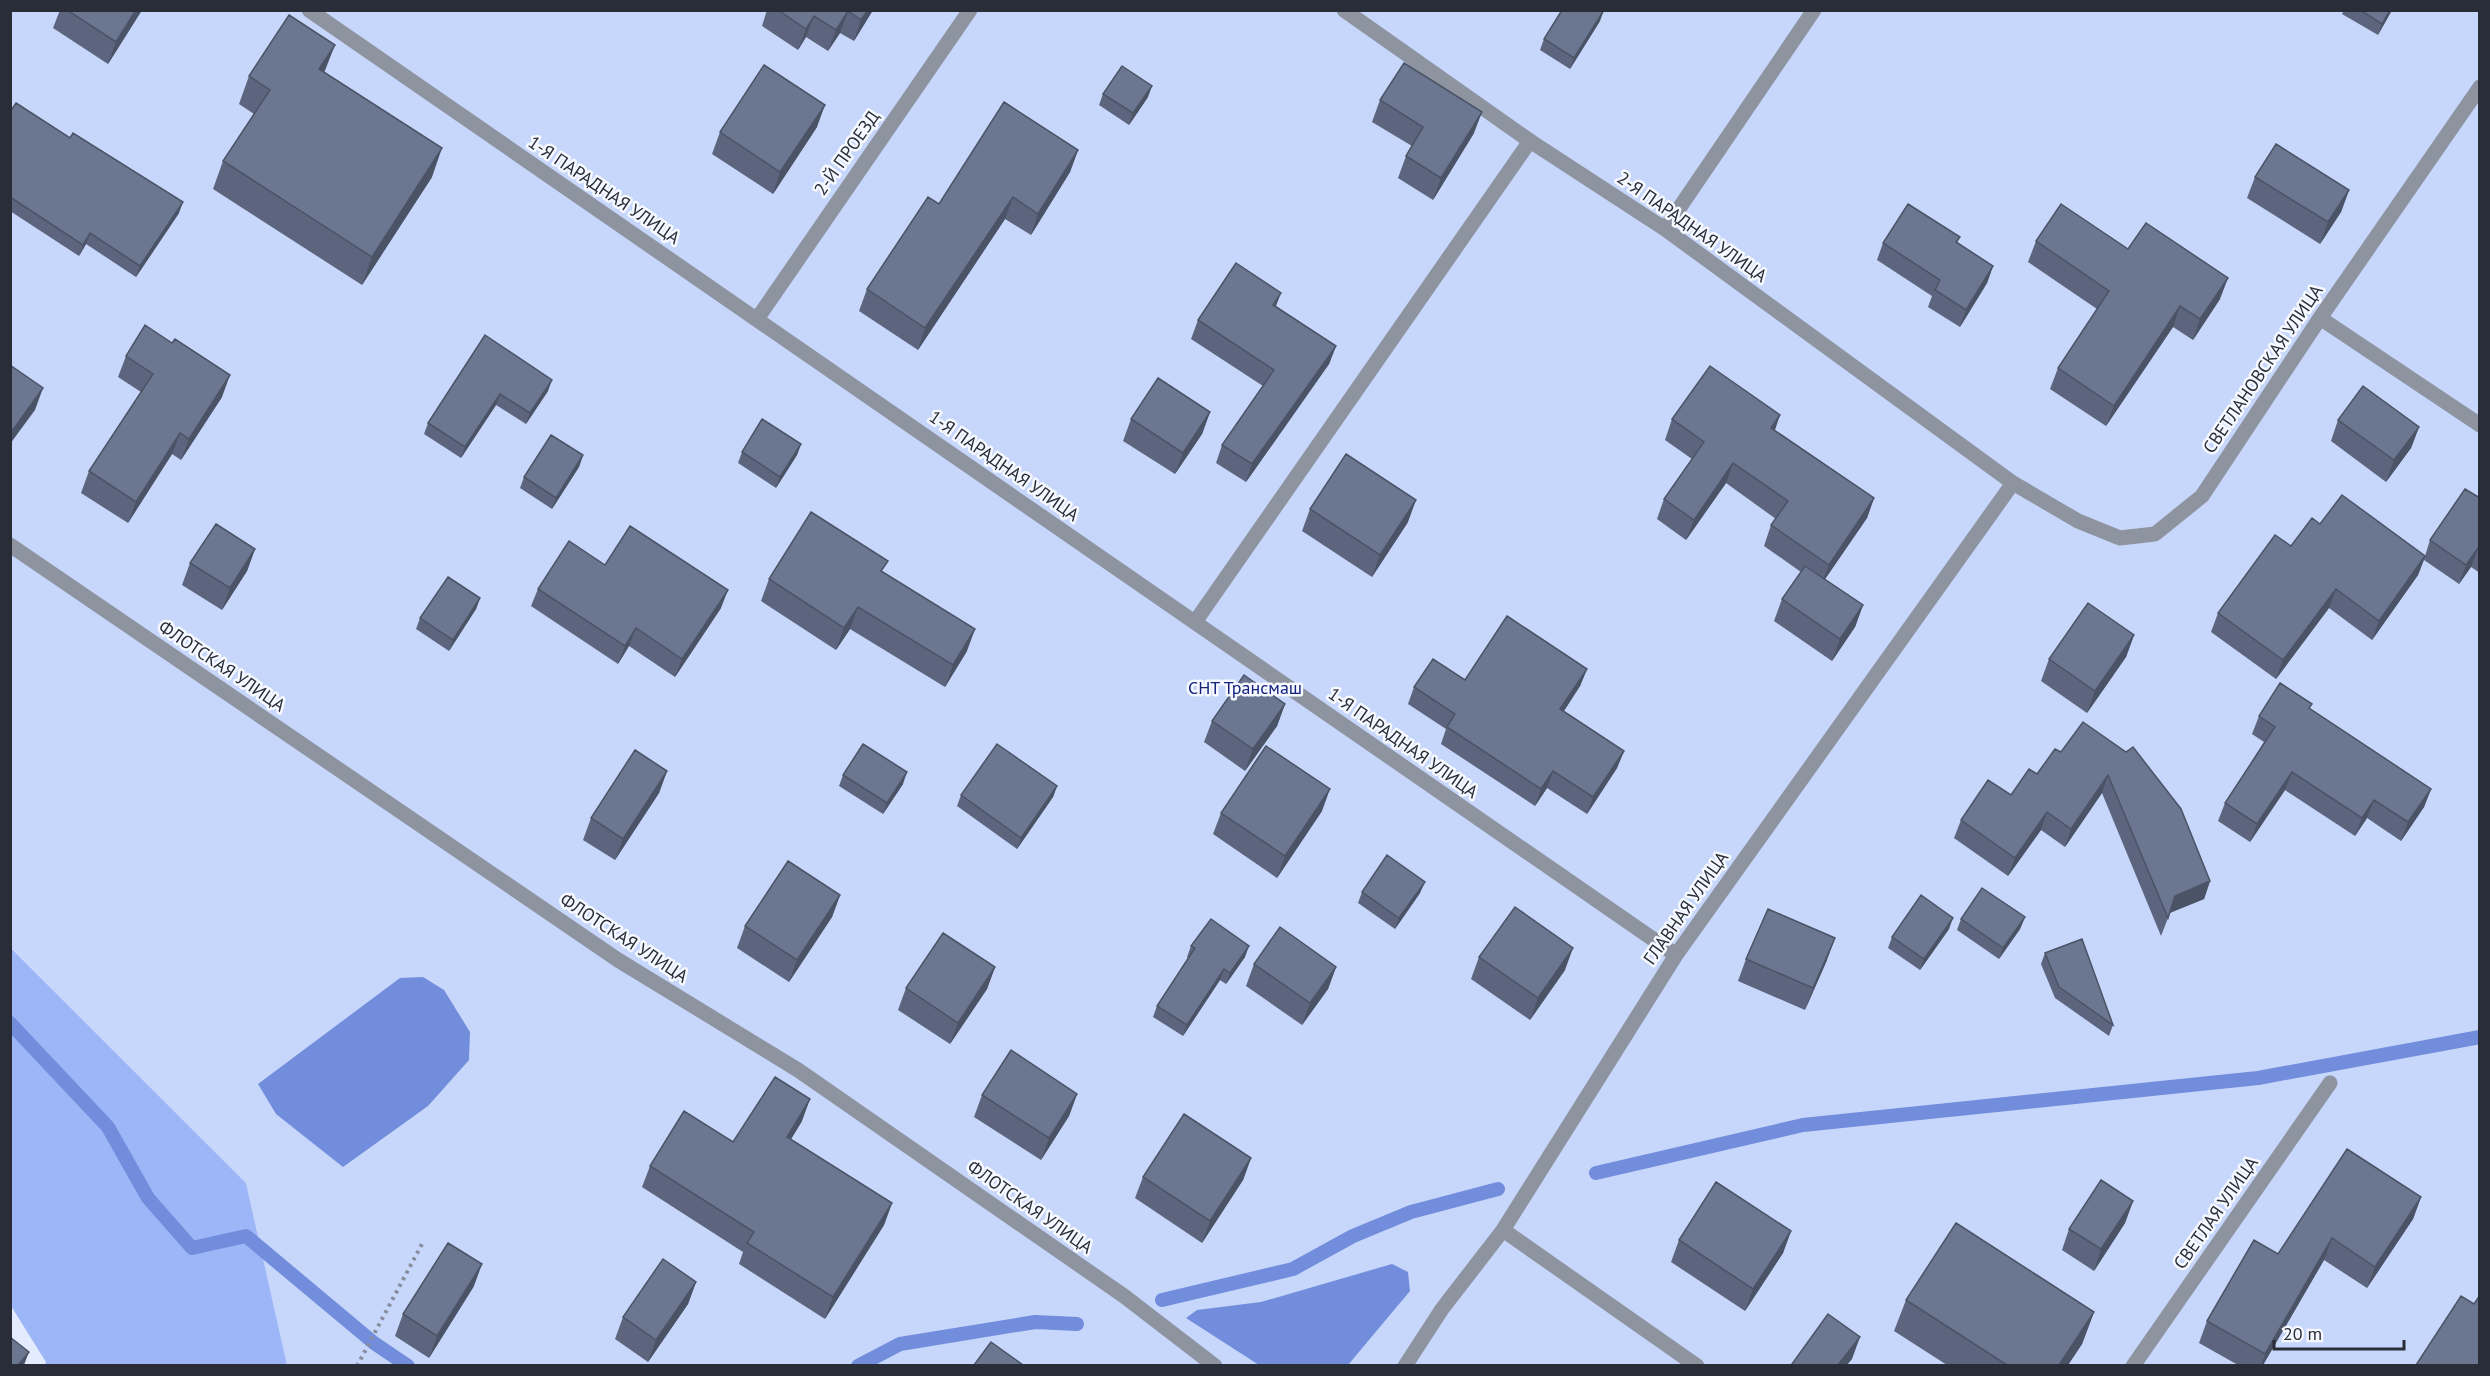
<svg xmlns="http://www.w3.org/2000/svg" width="2490" height="1376" viewBox="0 0 2490 1376" font-family="'PT Sans',sans-serif">
<style>
.green{fill:#c7d6fb}
.forest{fill:#9db6f7}
.water{fill:#718ddb}
.lines{fill:none;stroke-linecap:round;stroke-linejoin:round}
.stream{stroke:#718ddb;stroke-width:14}
.path{stroke:#878d9c;stroke-width:4;stroke-dasharray:3 4.5;stroke-linecap:butt}
.service{stroke:#8e93a0;stroke-width:15}
.minor{stroke:#8e93a0;stroke-width:15}
.wall{fill:#5c657d}
.shaded-wall{fill:#4b5366}
.building{fill:#6b7691;stroke:#4b5366;stroke-width:1.5}
.labels{text-anchor:middle;stroke-width:5;stroke-linejoin:round;paint-order:stroke}
.street-label{font-size:18px;fill:#282d38;stroke:#f6f9ff}
.park-label{font-size:18px;fill:#14227c;stroke:#f6f9ff}
</style>
<rect width="100%" height="100%" fill="#e4ebfe"/>
<path class="green" d="M10,11h2469v1354h-2192l-41,-182 -235,-236z"/>
<path class="forest" d="M10,947l236,236 41,182h-242l1,-3 -35,-56z"/>
<path class="water" d="M423,977l21,13 26,42 -1,28 -41,46 -85,61 -67,-53 -18,-30 142,-106z
M1392,1264l16,8 2,19 -62,74h-89l-73,-47 11,-8 64,-8z"/>
<g class="lines">
<path class="stream" d="M10,1023l98,104 40,71 44,50 54,-12 128,107 34,23
M1596,1173l207,-48 455,-47 222,-41
M1162,1300l131,-31 60,-33 58,-24 87,-23
M858,1366l42,-22 135,-22 42,2"/>
<path class="path" d="M357,1366l65,-122"/>
<path class="service" d="M1195,622l335,-481"/>
<path class="minor" d="M309,10l1367,945
M1344,10l186,131 135,88 348,254 65,38 42,17 35,-4 47,-38 118,-178 160,-231
M1665,229l149,-219
M2320,318l160,107
M757,319l213,-309
M10,545l608,415 180,110 326,226 91,70
M1503,1230l194,136
M1405,1366l37,-57 61,-79 173,-275 337,-472
M2133,1366l197,-283"/>
</g>
<path class="wall" d="M60,10h82l-34,54 -55,-36z
M767,10h106l-19,31 -14,-8 -12,18 -22,-14 -8,13 -36,-24z
M2344,10h48l-14,25 -36,-21z
M1600,21l-30,48 -30,-19 4,-11z
M325,72l107,105 -70,108 -149,-96 10,-28 31,-47 -15,-10 10,-28z
M1103,94l45,3 -19,28 -30,-20z
M1380,100l94,33 -41,67 -35,-22 8,-22 6,-10 -40,-24z
M10,112l169,101 -43,64 -50,-33 -7,12 -69,-45z
M817,127l-44,67 -61,-40 8,-22z
M1078,150l-8,22 -39,63 -26,-16 -87,131 -59,-39 8,-22 72,-85z
M2255,177l94,13 -8,22 -21,32 -73,-46z
M1960,237l-3,6 36,23 -6,17 -27,44 -32,-20 4,-11 -55,-36 6,-17z
M2036,241l92,8 92,50 -27,41 -20,-13 -67,99 -56,-37 8,-21 39,-59 -69,-47z
M1276,306l60,40 -7,18 -83,118 -30,-19 6,-18 41,-59 -72,-47 7,-19z
M485,335l63,56 -22,33 -30,-19 -35,53 -37,-24 4,-11z
M126,356l96,41 -41,63 -9,-6 -44,69 -47,-30 8,-22 52,-79 -23,-15z
M1210,412l-8,22 -27,40 -52,-33 8,-22z
M1672,419l103,11 99,68 -7,20 -42,61 38,26 -8,22 -23,34 -58,-40 8,-22 19,-27 -37,-26 7,-21 5,-6 -50,-36 -40,57 -29,-21 7,-20 28,-40 -27,-19z
M2338,420l81,7 -8,21 -25,34 -55,-41z
M801,444l-4,11 -21,33 -38,-25 4,-11z
M583,455l-4,12 -27,42 -32,-21 4,-11z
M2480,498v75l-9,-6 -12,17 -35,-24 -6,15 -46,65 -43,-32 -53,71 -65,-47 7,-19 73,-67 29,-22 105,32 5,-16z
M1310,509l98,13 -36,55 -70,-46z
M255,549l-8,22 -25,39 -40,-25 8,-22z
M884,573l83,78 -22,36 -95,-58 -14,21 -75,-49 8,-22z
M538,589l183,19 -46,69 -46,-31 -11,18 -87,-58z
M480,598l-4,11 -27,42 -33,-22 4,-11z
M2134,635l-8,22 -39,56 -46,-32 8,-22z
M1587,669l-7,17 -16,25 60,40 -7,17 -30,46 -40,-26 -12,18 -94,-62 5,-15 -38,-25 6,-17 51,-7z
M1285,704l-8,22 -32,45 -41,-29 8,-21z
M2310,709l121,80 -7,18 -23,34 -34,-23 -12,18 -70,-46 -35,52 -32,-21 7,-18 39,-61 -12,-8 7,-18z
M2061,752h65l84,129 -6,18 -34,14 -9,23 -59,-143 -37,54 -24,-17 -33,46 -54,-38 7,-18 50,-25 26,-21z
M667,771l-8,22 -44,67 -32,-20 8,-22z
M843,775l60,9 -20,30 -44,-28z
M1057,786l-4,11 -36,52 -60,-43 4,-11z
M1322,811l-45,67 -64,-44 8,-21z
M1362,892l58,1 -25,36 -37,-26z
M840,895l-8,22 -43,65 -52,-34 8,-22z
M2025,917l-5,12 -21,30 -42,-29 4,-11z
M1949,929l-29,41 -32,-22 4,-11z
M1191,946l54,11 -19,27 -6,-4 -37,56 -30,-19 4,-11 31,-48 -1,-1z
M2045,953l68,72 -4,11 -54,-38 -14,-34z
M1479,957l86,13 -35,50 -59,-41z
M1746,959l81,1 -22,50 -67,-29z
M1254,964l82,3 -8,22 -26,36 -56,-39z
M995,967l-8,22 -37,55 -52,-34 8,-22z
M1077,1094l-8,22 -28,44 -67,-43 8,-22z
M802,1121l-11,18 101,64 -8,22 -59,94 -86,-55 4,-12 -101,-65 8,-21 83,-24z
M1251,1158l-8,22 -41,63 -67,-45 8,-21z
M2421,1197l-8,22 -46,69 -43,-28 -61,105h-25l-39,-22 8,-22 71,-67z
M2133,1201l-8,22 -31,48 -32,-21 7,-21z
M1791,1231l-8,22 -38,58 -74,-49 8,-22z
M696,1282l-8,22 -40,58 -33,-23 8,-22z
M474,1286l-45,72 -34,-22 8,-22z
M1906,1300l188,12 -12,32 -14,21h-121l-53,-34z"/>
<path class="shaded-wall" d="M136,10h6l-34,54 8,-22z
M868,10h5l-19,31 7,-21z
M1604,10l-4,11 -30,48 4,-11z
M2390,10h2l-14,25 4,-11z
M848,11l-8,22 -12,18 8,-21z
M814,16l-8,21 -8,13 8,-21z
M335,45l-11,28 -5,-4z
M1152,86l-4,11 -19,28 4,-12z
M825,105l-8,22 -44,67 7,-22z
M1482,112l-8,21 -41,67 8,-22z
M442,148l-10,29 -70,108 10,-28z
M1078,150l-8,22 -39,63 7,-21z
M2349,190l-8,22 -21,32 8,-22z
M1013,197l-8,22 -87,131 7,-22z
M183,202l-4,11 -43,64 4,-11z
M90,233l-4,11 -7,12 4,-11z
M1993,266l-6,17 -27,44 6,-17z
M2228,278l-8,21 -27,41 7,-21z
M1281,293l-7,18 -1,-6z
M2180,306l-7,21 -67,99 8,-20z
M1336,346l-7,18 -83,118 6,-18z
M230,375l-8,22 -41,63 8,-21z
M552,380l-4,11 -22,33 4,-11z
M43,388l-8,22 -25,34v-10z
M500,394l-4,11 -35,53 4,-11z
M1210,412l-8,22 -27,40 8,-21z
M1780,415l-7,21 -2,-8z
M2419,427l-8,21 -25,34 8,-22z
M180,433l-8,21 -44,69 8,-21z
M801,444l-4,11 -21,33 4,-11z
M583,455l-4,12 -27,42 4,-11z
M1733,463l-7,20 -40,57 8,-20z
M1874,498l-7,20 -46,67 8,-20z
M1416,500l-8,22 -36,55 8,-22z
M2478,548l-7,19 -12,17 7,-19z
M255,549l-8,22 -25,39 8,-22z
M2425,556l-7,19 -46,65 7,-19z
M2336,589l-7,19 -53,71 7,-19z
M728,590l-7,18 -46,69 7,-18z
M480,598l-4,11 -27,42 4,-11z
M1863,605l-8,22 -23,34 8,-22z
M858,607l-8,22 -14,21 8,-22z
M636,628l-7,18 -11,18 7,-18z
M975,629l-8,22 -22,36 8,-22z
M2134,635l-8,22 -39,56 8,-22z
M1587,669l-7,17 -26,40 6,-17z
M1285,704l-8,22 -32,45 8,-22z
M1624,751l-7,17 -30,46 6,-17z
M667,771l-8,22 -44,67 8,-21z
M1553,771l-6,17 -12,18 6,-17z
M907,772l-4,12 -20,30 4,-11z
M2292,772l-7,18 -35,52 7,-18z
M2108,775l-6,18 -37,54 6,-18z
M1057,786l-4,11 -36,52 4,-11z
M1330,789l-8,22 -45,67 8,-22z
M2431,789l-7,18 -23,34 7,-19z
M2374,800l-7,18 -12,18 7,-18z
M2047,812l-6,18 -33,46 7,-18z
M2210,881l-6,18 -35,14 6,-17z
M1425,882l-5,11 -25,36 4,-11z
M840,895l-8,22 -43,65 8,-22z
M2025,917l-5,12 -21,30 4,-11z
M1953,918l-4,11 -29,41 4,-11z
M1835,938l-8,22 -22,50 8,-22z
M1249,946l-4,11 -19,27 4,-11z
M1573,948l-8,22 -35,50 8,-22z
M995,967l-8,22 -37,55 8,-21z
M1336,967l-8,22 -26,36 8,-22z
M1224,969l-4,11 -37,56 4,-11z
M1077,1094l-8,22 -28,44 8,-22z
M810,1099l-8,22 -23,38 8,-22z
M1251,1158l-8,22 -41,63 8,-22z
M2421,1197l-8,22 -46,69 8,-21z
M2133,1201l-8,22 -31,48 7,-22z
M892,1203l-8,22 -59,94 8,-22z
M1791,1231l-8,22 -38,58 8,-22z
M2332,1238l-8,22 -61,105h-2l4,-11z
M482,1264l-8,22 -45,72 8,-22z
M696,1282l-8,22 -40,58 8,-22z
M2094,1312l-12,32 -14,21h-9z
M1860,1337l-8,22 -5,6h-9z
M29,1352l-5,13h-6z"/>
<path class="building" d="M67,10h69l-20,32z
M778,10h90l-7,10 -13,-9 -12,19 -22,-14 -8,13z
M1562,10h42l-30,48 -30,-19z
M2360,10h30l-8,14z
M289,15l46,30 -16,24 123,79 -70,109 -149,-96 47,-71 -21,-14z
M1404,63l78,49 -41,66 -35,-22 17,-29 -43,-27z
M764,65l61,40 -45,67 -60,-40z
M1122,66l30,20 -19,27 -30,-19z
M1004,102l74,48 -40,64 -25,-17 -88,131 -58,-39 61,-92 11,7z
M16,103l54,35 3,-5 110,69 -43,64 -50,-33 -7,12 -73,-48v-85z
M2276,144l73,46 -21,32 -73,-45z
M1908,204l52,33 -4,5 37,24 -27,44 -31,-20 5,-10 -57,-37z
M2061,204l67,45 18,-26 82,55 -28,41 -20,-13 -66,100 -56,-38 51,-77 -73,-50z
M1236,263l45,30 -8,12 63,41 -84,118 -30,-19 52,-75 -76,-50z
M145,325l27,18 3,-4 55,36 -41,64 -9,-6 -44,69 -47,-31 64,-97 -27,-18z
M485,335l67,45 -22,33 -30,-19 -35,53 -37,-24z
M10,365l33,23 -33,46z
M1710,366l70,49 -9,13 103,70 -45,67 -58,-40 17,-24 -55,-38 -39,57 -30,-21 40,-57 -32,-23z
M1158,378l52,34 -27,41 -52,-34z
M2363,386l56,41 -25,33 -56,-40z
M762,419l39,25 -21,33 -38,-25z
M551,435l32,20 -27,43 -32,-21z
M1346,454l70,46 -36,55 -70,-46z
M2465,489l15,9v51l-2,-1 -12,17 -36,-25z
M2342,495l83,61 -46,65 -43,-32 -53,71 -65,-47 57,-78 16,11 21,-28 8,6z
M811,512l77,49 -7,10 94,58 -22,36 -95,-58 -14,21 -75,-49z
M216,524l39,25 -25,39 -40,-25z
M630,526l98,64 -46,69 -46,-31 -11,18 -87,-57 31,-48 36,24z
M1805,566l58,39 -23,34 -58,-40z
M448,577l32,21 -27,42 -33,-22z
M2088,603l46,32 -39,56 -46,-32z
M1507,616l80,53 -27,40 64,42 -31,46 -40,-26 -12,18 -94,-62 8,-13 -41,-27 19,-28 32,21z
M1244,675l41,29 -32,45 -41,-28z
M2280,683l32,21 -3,4 122,81 -23,33 -34,-22 -12,18 -70,-46 -35,52 -32,-21 50,-76 -16,-11z
M2083,722l43,30 7,-5 48,62 29,72 -35,15 -7,22 -60,-143 -37,54 -24,-17 -32,46 -54,-38 27,-40 23,15 18,-26 8,5 18,-25 6,3z
M863,744l44,28 -20,31 -44,-28z
M997,744l60,42 -36,52 -60,-43z
M1266,746l64,43 -45,67 -64,-43z
M635,750l32,21 -44,68 -32,-21z
M1387,855l38,27 -26,36 -37,-26z
M788,861l52,34 -43,65 -52,-34z
M1982,888l43,29 -22,31 -42,-29z
M1921,895l32,23 -29,41 -32,-22z
M1515,907l58,41 -35,50 -59,-41z
M1768,909l67,29 -22,50 -67,-29z
M1211,919l38,27 -19,27 -6,-4 -37,56 -30,-19 38,-58 -4,-2z
M1280,927l56,40 -26,36 -56,-39z
M943,933l52,34 -37,56 -52,-35z
M2082,939l31,86 -54,-38 -14,-34z
M1011,1050l66,44 -28,44 -67,-43z
M775,1077l35,22 -23,38 105,66 -59,94 -86,-54 7,-11 -104,-66 34,-55 49,31z
M1184,1114l67,44 -41,63 -67,-44z
M2347,1149l74,48 -46,70 -43,-29 -67,116 -58,-33 47,-81 24,14z
M2101,1180l32,21 -32,48 -32,-20z
M1716,1182l75,49 -38,58 -74,-49z
M1956,1223l138,89 -35,53h-52l-101,-65z
M448,1243l34,21 -45,72 -34,-22z
M663,1259l33,23 -40,58 -33,-23z
M2480,1295v70h-64l45,-69 13,8z
M1828,1314l32,23 -22,28h-44l-2,-1z
M10,1337l19,15 -11,13h-8z
M991,1342l32,23h-49z"/>
<g class="labels">
<g class="street-label">
<text transform="translate(847 153) rotate(-55)" y="6">2-Й ПРОЕЗД</text>
<text transform="translate(604 190) rotate(34)" y="6">1-Я ПАРАДНАЯ УЛИЦА</text>
<text transform="translate(1692 227) rotate(35)" y="6">2-Я ПАРАДНАЯ УЛИЦА</text>
<text transform="translate(2263 369) rotate(-56)" y="6">СВЕТЛАНОВСКАЯ УЛИЦА</text>
<text transform="translate(1004 466) rotate(35)" y="6">1-Я ПАРАДНАЯ УЛИЦА</text>
<text transform="translate(222 666) rotate(34)" y="6">ФЛОТСКАЯ УЛИЦА</text>
<text transform="translate(1403 743) rotate(35)" y="6">1-Я ПАРАДНАЯ УЛИЦА</text>
<text transform="translate(1686 908) rotate(-55)" y="6">ГЛАВНАЯ УЛИЦА</text>
<text transform="translate(624 938) rotate(33)" y="6">ФЛОТСКАЯ УЛИЦА</text>
<text transform="translate(1030 1207) rotate(35)" y="6">ФЛОТСКАЯ УЛИЦА</text>
<text transform="translate(2216 1213) rotate(-55)" y="6">СВЕТЛАЯ УЛИЦА</text>
</g>
<g class="park-label">
<text x="1245" y="694">СНТ Трансмаш</text>
</g>
</g>
<rect width="2490" height="1376" fill="none" stroke="#282d38" stroke-width="24"/>
<path d="M2274 1340v9h130v-9" fill="none" stroke="#282d38" stroke-width="3"/>
<text x="2283" y="1340" font-size="18" fill="#282d38" stroke="#f6f9ff" stroke-width="4.5" paint-order="stroke">20 m</text>
</svg>
